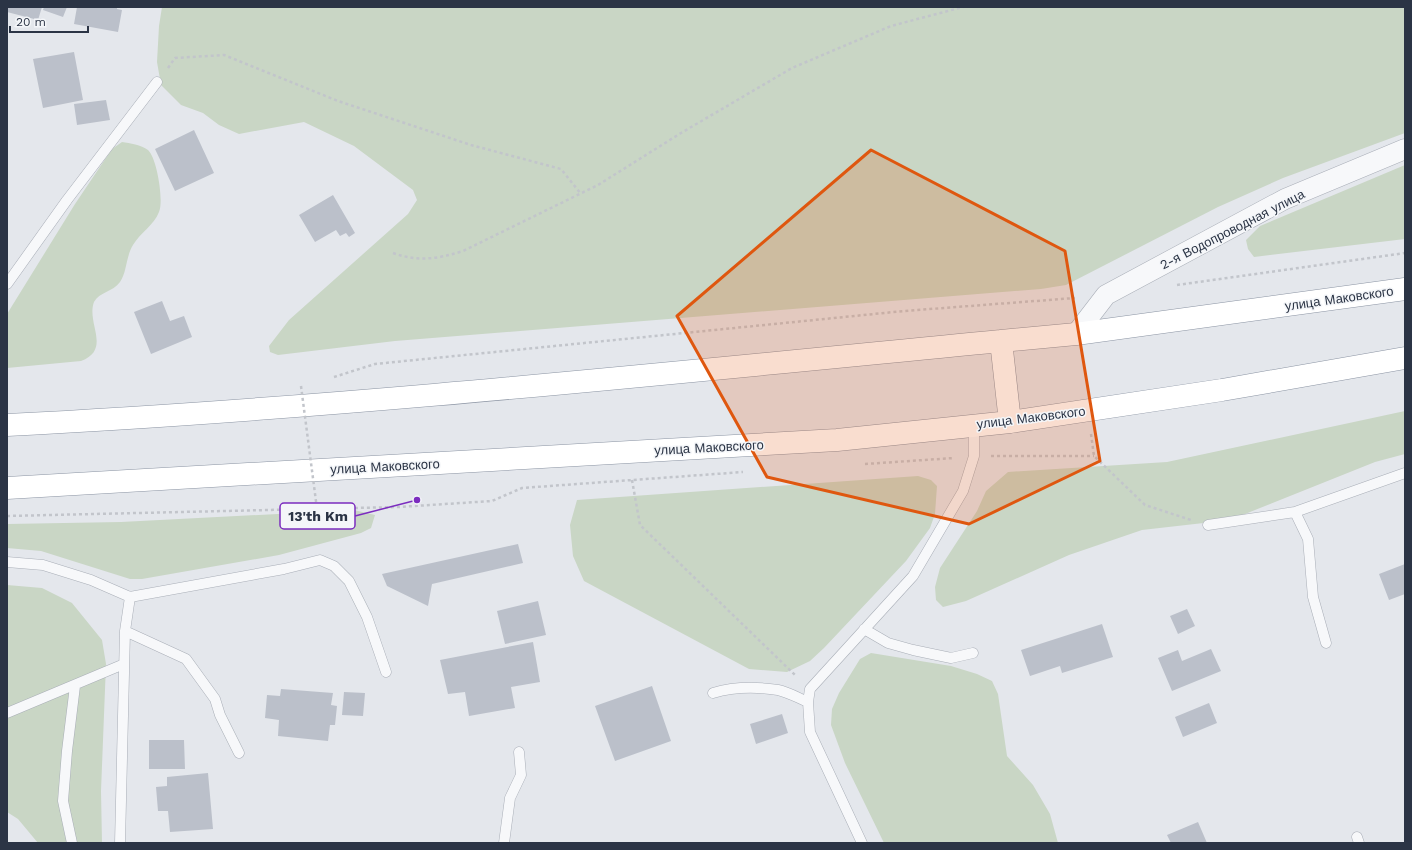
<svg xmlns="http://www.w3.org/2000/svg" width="1412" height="850" viewBox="0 0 1412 850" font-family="'Work Sans',sans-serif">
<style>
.green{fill:#c9d6c5}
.building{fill:#bbc0ca}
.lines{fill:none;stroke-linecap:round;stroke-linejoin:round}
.lane-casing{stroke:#a9aeb7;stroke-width:11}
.street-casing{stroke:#a9aeb7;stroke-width:21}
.highway-casing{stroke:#8b94a3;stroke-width:23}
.path{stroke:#c2c5cb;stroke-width:2.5;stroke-dasharray:3 3;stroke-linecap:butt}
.lane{stroke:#f7f8fa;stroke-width:10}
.street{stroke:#f7f8fa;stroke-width:20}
.highway{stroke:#fff;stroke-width:22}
.path-bridge{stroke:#c2c5cb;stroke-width:2.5;stroke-dasharray:3 3;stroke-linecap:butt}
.marked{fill:#df570f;fill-opacity:0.2;stroke:#df570f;stroke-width:3;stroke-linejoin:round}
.labels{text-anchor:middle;stroke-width:3;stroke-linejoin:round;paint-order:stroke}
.street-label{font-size:13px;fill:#2b3445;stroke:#f4f6f9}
.leader{fill:none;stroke:#7b2cbf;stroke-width:1.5}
.callout-dot{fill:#7b2cbf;stroke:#f4f6f9;stroke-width:1.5}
.callout{fill:#f4f6f9;stroke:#7b2cbf;stroke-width:1.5}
.callout-label{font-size:14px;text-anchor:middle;font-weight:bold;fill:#2b3445}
</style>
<rect width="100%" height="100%" fill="#e4e7ec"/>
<path class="green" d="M162,7h1243v126l-122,45 -65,29 -152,78 -25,4 -646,52 -117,14 -8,-3 -1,-6 20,-26 119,-106 9,-14 -4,-10 -59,-44 -50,-24 -65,12 -20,-9 -16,-12 -22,-8 -20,-20 -4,-23 2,-36z
M122,142c8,1 19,3 26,8 9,8 16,51 11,62 -5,13 -19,21 -26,33 -7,11 -6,27 -13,37 -7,10 -21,10 -26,20 -8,21 18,47 -13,59l-74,7v-54l68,-110 37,-55z
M1405,165v74l-151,18 -6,-8 -2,-9 14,-14z
M1405,411v43l-30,8 -145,58 -88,10 -73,25 -103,46 -23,6 -7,-7 -1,-13 5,-19 37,-57 9,-20 22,-19 159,-10z
M918,476l13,4 6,6 -2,28 -5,14 -24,33 -82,87 -14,13 -23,11 -38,-3 -165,-88 -11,-25 -3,-31 7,-25z
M354,510l21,5 -4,13 -10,5 -82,22 -137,24h-12l-89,-28 -34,-3v-24l114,-2z
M7,585l35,3 30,15 30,37 4,24 -5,127 1,52h-64l-20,-24 -11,-7z
M871,653l80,13 26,8 15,7 6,13 9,62 26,29 17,29 8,29h-174l-39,-80 -14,-38 1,-16 7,-16 21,-34z"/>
<path class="building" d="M8,7h34l-4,13 -31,-8z
M44,7h23l-4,10 -20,-7z
M77,7h40v2l5,1 -4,22 -44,-8z
M74,52l9,48 -40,8 -10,-49z
M106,100l4,20 -33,5 -3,-21z
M194,130l20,43 -39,18 -20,-42z
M333,195l22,38 -6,4 -3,-4 -6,3 -4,-6 -21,12 -16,-27z
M162,301l8,20 14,-5 8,21 -41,17 -17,-42z
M518,544l5,19 -91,21 -4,22 -41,-20 -5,-12z
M1405,564v30l-16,6 -10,-26z
M538,601l8,34 -41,9 -8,-33z
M1187,609l8,17 -17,8 -8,-18z
M1102,624l11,33 -51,16 -2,-7 -30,10 -9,-26z
M533,642l7,40 -29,5 4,21 -46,8 -4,-24 -17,2 -8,-34z
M1211,649l10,22 -49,20 -14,-33 20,-8 4,11z
M652,686l19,55 -56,20 -20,-55z
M281,689l52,4 -2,12 6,1 -2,19h-5l-2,16 -50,-5 1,-16 -14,-2 2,-23 13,1z
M344,692l21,1 -2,23 -21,-1z
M1209,703l8,20 -34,14 -8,-20z
M782,714l6,19 -32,11 -6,-20z
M149,740h35l1,29h-36z
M208,773l5,56 -43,3 -2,-21h-10l-2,-24 11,-1v-9z
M1198,822l9,21h-36l-4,-8z"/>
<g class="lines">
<defs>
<path id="lane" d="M7,284l60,-84 90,-118
M1295,512l13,27 5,58 13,46
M1208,525l87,-13 110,-39
M7,562l36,3 48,15 39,17 154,-28 36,-9 14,6 15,15 18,36 19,55
M864,629l24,14 25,7 38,8 22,-5
M125,631l61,28 29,40 5,16 19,38
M713,693c20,-6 45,-6 65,-3 10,2 20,8 30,12
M7,713l117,-49
M1357,837l2,6
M72,843l-9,-42 4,-50 8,-65
M120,843l5,-212 5,-34
M504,843l6,-45 11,-23 -2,-23
M862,843l-52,-111 -2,-30 2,-13 103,-113 50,-85 11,-35v-31"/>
<path id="street" d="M1076,334l30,-39 179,-96 120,-50"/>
<path id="highway" d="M1001,341l9,81
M7,425c332,-17 663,-52 994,-84l75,-7 329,-45
M7,488l830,-48 173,-18 212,-32 183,-32"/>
</defs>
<use href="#lane" class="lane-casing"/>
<use href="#street" class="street-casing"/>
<use href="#highway" class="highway-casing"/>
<path class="path" d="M168,68l7,-10 49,-3 114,46 133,44 90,24 20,25
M393,253c25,9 45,6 70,-2l135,-66 83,-52 111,-65 99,-42 72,-19
M1177,285l228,-32
M334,377l41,-13 529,-53 171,-13
M1091,434l3,22 51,49 46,15
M991,456h103
M865,464l89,-6
M632,480l8,45 155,150
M7,516l392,-9 93,-6 30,-13 221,-16"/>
<use href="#lane" class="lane"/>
<use href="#street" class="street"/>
<use href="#highway" class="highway"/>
<path class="path-bridge" d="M301,386l16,123"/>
</g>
<path class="marked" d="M871,150l194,101 35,210 -131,63 -202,-47 -90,-161z"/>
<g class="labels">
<g class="street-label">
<text transform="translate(1232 229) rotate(-27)" y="5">2-я Водопроводная улица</text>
<text transform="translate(1339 298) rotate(-8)" y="5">улица Маковского</text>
<text transform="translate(1031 417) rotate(-7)" y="5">улица Маковского</text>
<text transform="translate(709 447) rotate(-3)" y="5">улица Маковского</text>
<text transform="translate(385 466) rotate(-3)" y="5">улица Маковского</text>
</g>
</g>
<path class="leader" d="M417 500L355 516"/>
<circle class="callout-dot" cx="417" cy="500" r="4"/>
<rect class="callout" x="280" y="503" width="75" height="26" rx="4"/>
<g class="callout-label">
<text x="318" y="521">13'th Km</text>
</g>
<rect width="1412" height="850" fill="none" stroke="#2b3445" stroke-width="16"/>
<path d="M10 26v6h78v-6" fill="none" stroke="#2b3445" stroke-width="2"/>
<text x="16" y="26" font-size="12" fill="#2b3445" stroke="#f4f6f9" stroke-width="3" paint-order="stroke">20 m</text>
</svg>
